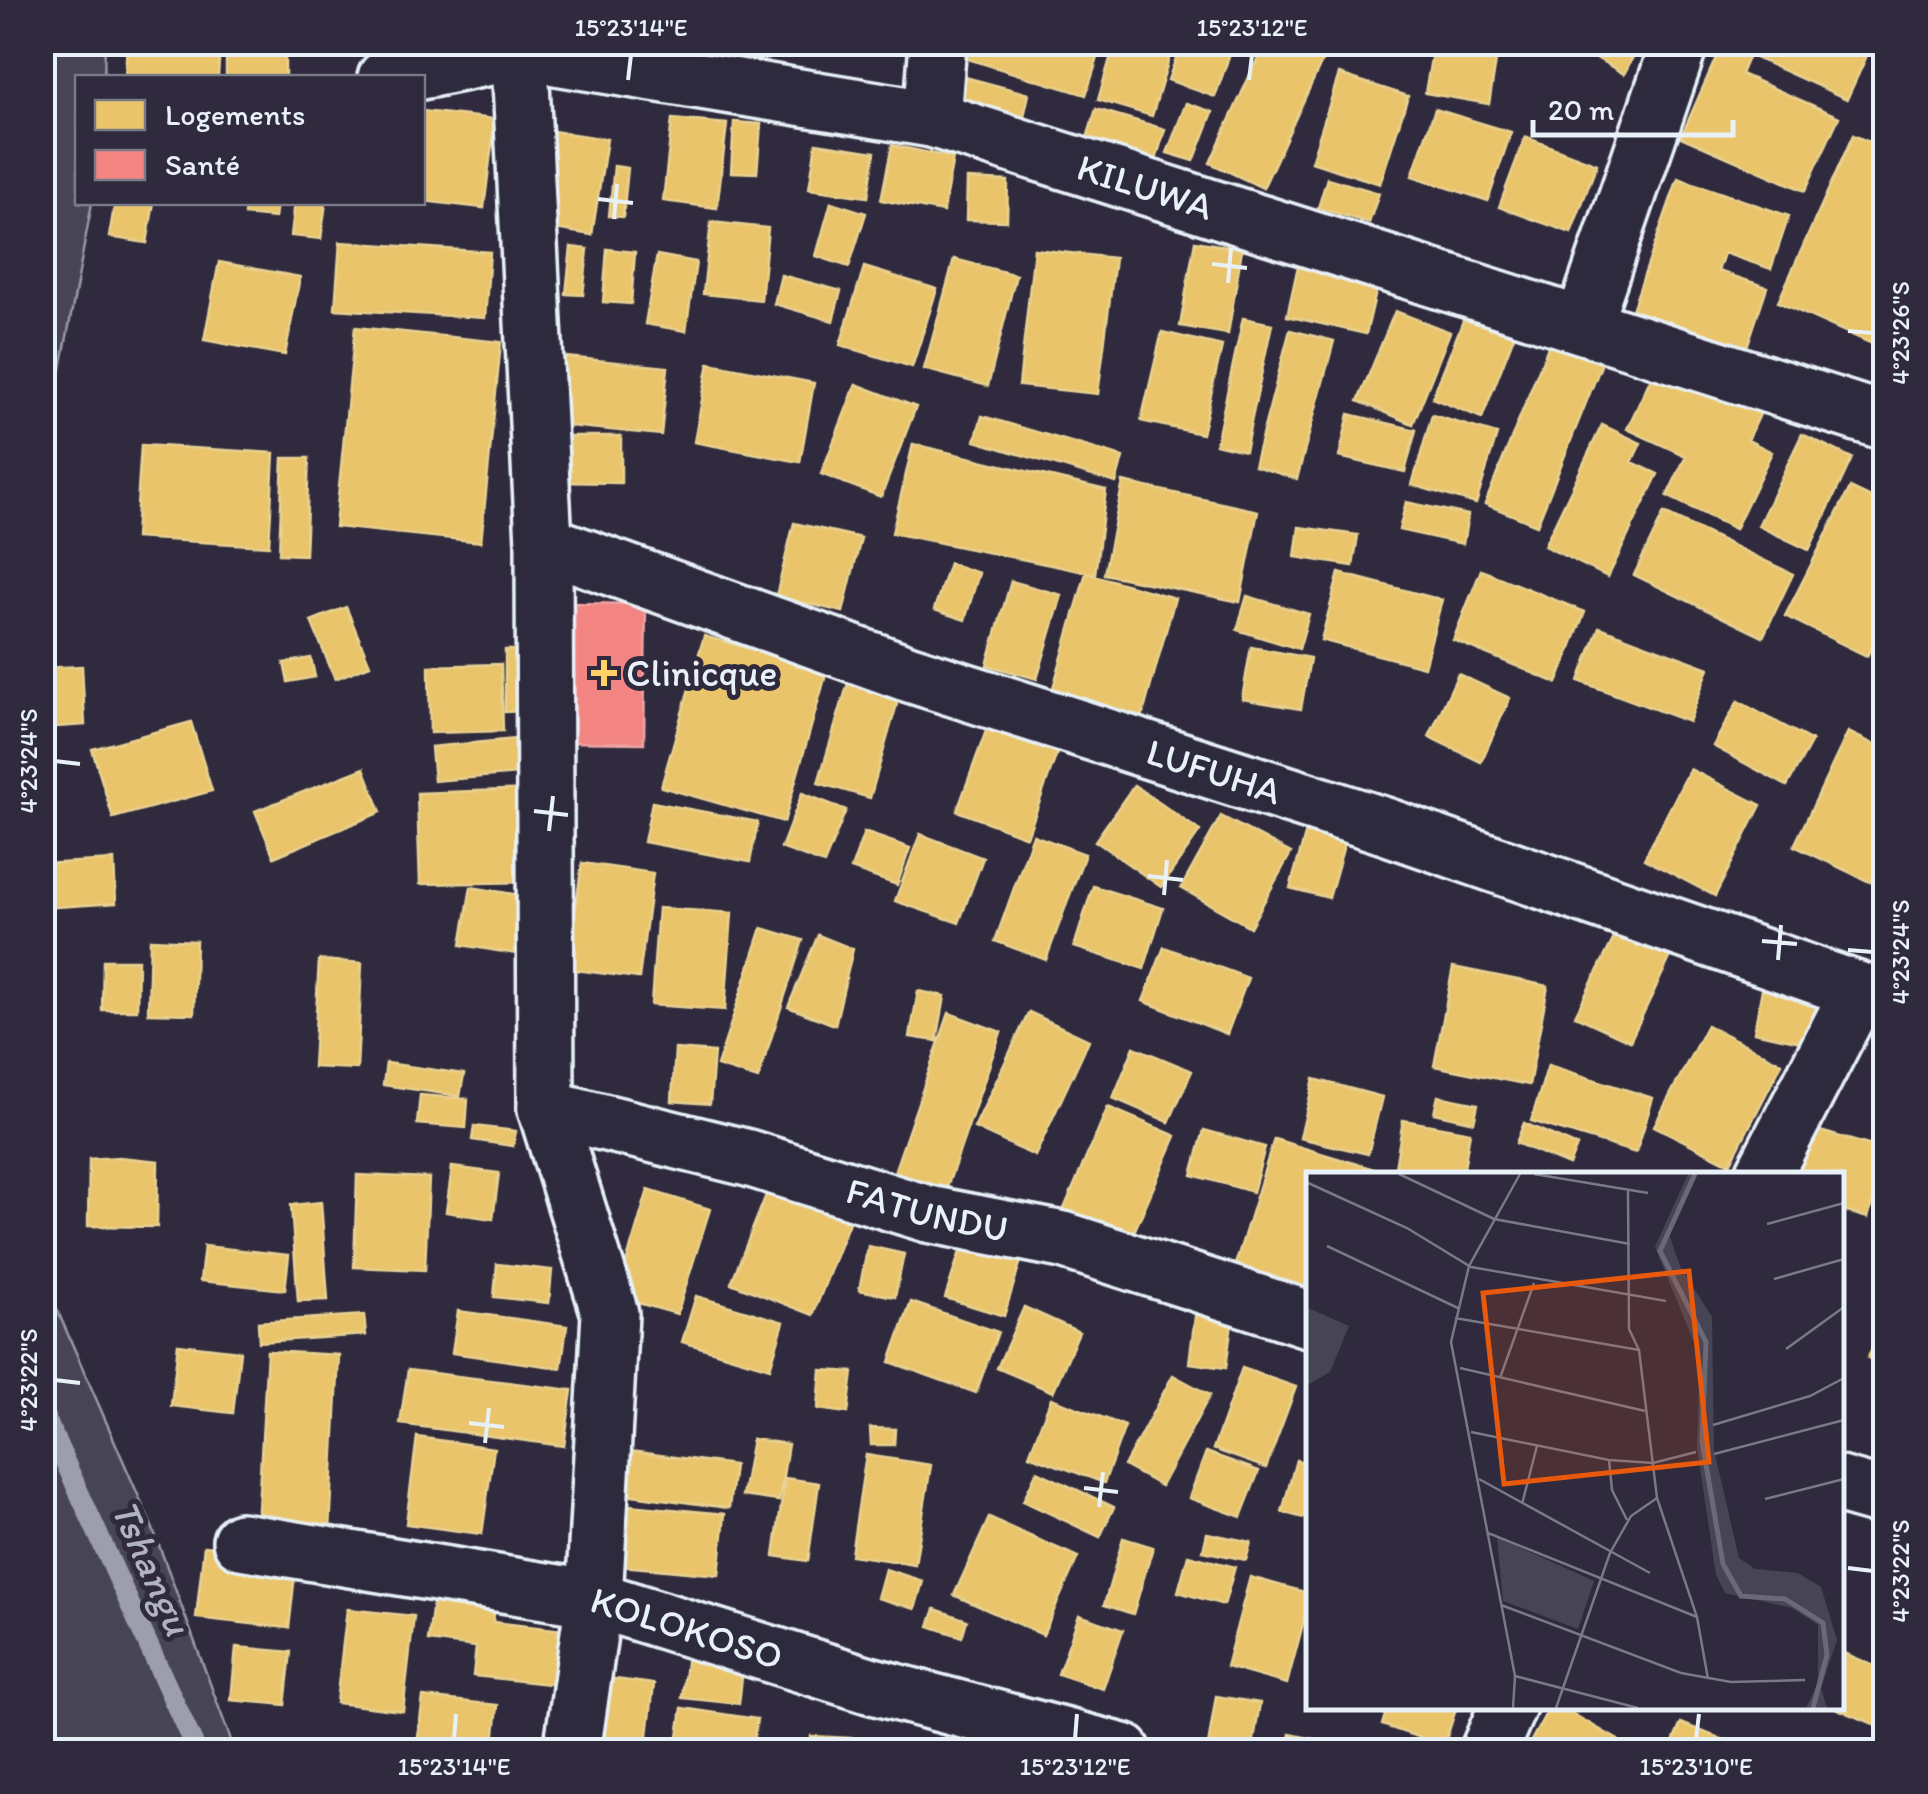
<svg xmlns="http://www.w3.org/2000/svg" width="1928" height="1794" viewBox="0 0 1928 1794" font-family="Itim,sans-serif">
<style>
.green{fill:#464455;stroke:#979aa6;stroke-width:2.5}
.homes{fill:#e9c46a;stroke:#e9d295;stroke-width:2.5}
.health{fill:#f28482;stroke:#efa5a5;stroke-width:2.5}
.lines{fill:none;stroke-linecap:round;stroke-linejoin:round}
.stream{stroke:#9c9fab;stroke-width:20}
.street-casing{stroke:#e8f1f8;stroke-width:62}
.street{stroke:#2f2a3d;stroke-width:55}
.ticks{fill:none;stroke:#e8f1f8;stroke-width:4}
.poi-dot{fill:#ffd166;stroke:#2f2a3d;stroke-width:4}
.labels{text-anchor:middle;stroke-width:10;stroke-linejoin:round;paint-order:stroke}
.street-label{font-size:38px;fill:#e8f1f8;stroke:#2f2a3d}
.poi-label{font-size:38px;fill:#e8f1f8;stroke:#2f2a3d;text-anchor:start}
.water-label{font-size:40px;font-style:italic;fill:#afb4be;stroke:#2f2a3d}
.inset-river{fill:none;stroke:#696978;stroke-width:5}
.inset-road{fill:none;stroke:#797a88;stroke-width:2.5}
.view{fill:#e8590c;fill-opacity:0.15;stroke:#e8590c;stroke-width:5}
.inset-edge{fill:none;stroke:#e8f1f8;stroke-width:5}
.neatline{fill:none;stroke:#e8f1f8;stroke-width:4}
.ticks-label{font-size:25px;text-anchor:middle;fill:#e8f1f8}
</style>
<rect width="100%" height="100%" fill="#2f2a3d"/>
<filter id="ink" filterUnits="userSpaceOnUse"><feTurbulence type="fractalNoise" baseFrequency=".01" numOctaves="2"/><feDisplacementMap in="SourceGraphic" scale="20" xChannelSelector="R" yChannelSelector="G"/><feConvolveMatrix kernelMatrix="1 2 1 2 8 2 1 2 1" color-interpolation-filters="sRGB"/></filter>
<g filter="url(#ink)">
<path class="green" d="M43,42l62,1 -1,34 -26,1v124l14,1 -49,262z
M42,1275l111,254 82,222h-192z"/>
<path class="homes" d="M127,42h93l-2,36h-93z
M226,42h59v36h-59z
M685,42h45l1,18 -45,2z
M951,42h152l-17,53 -138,-42z
M1115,42h59l-22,74 -54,-16z
M1182,42h52l-19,55 -47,-17z
M1265,42h66l-68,146 -53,-25z
M1434,42h65l-10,62 -64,-11z
M1569,42h72l-17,32z
M1723,42h127l19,9 -22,48 -98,-44 -8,19 98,43 -34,74 -124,-54z
M950,73l79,21 -7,31 -80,-21z
M1339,74l69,22 -28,88 -69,-22z
M1186,103l27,9 -19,49 -27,-8z
M1096,109l69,20 -11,38 -69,-22z
M1435,109l76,23 -23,69 -76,-25z
M422,111l73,8 -11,89 -62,-7z
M672,119l55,5 -10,84 -54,-7z
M734,122l27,2 -4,49 -26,-1z
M553,131l54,8 -15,96 -55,-9z
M1853,135l33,14v201l-108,-48z
M1525,137l72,27 -26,69 -72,-26z
M816,143l59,9 -7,45 -59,-8z
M892,145l61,13 -10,54 -62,-12z
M614,166l14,2 -5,49 -14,-1z
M1327,178l52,15 -10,30 -51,-15z
M1678,178l111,38 -18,53 -47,-16 -6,18 49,16 -21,63 -114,-40z
M967,179l41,2 -1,40 -41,-1z
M115,202h39l-7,41 -38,-6z
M245,202h32l-2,16 -31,-3z
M295,202h31l-5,37 -30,-3z
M831,202l35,11 -17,54 -33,-11z
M711,222l57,6 -7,72 -58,-6z
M1195,241l47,8 -14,85 -48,-8z
M340,242l150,10 -5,66 -150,-9z
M571,247l17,2 -5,46 -17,-1z
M607,249l28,3 -4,52 -28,-2z
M1034,249l81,9 -17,136 -79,-8z
M657,255l39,7 -10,69 -41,-7z
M1300,257l80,18 -14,59 -79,-18z
M954,259l62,16 -28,111 -64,-17z
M219,262l81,15 -15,78 -81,-15z
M864,267l73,22 -25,78 -72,-22z
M781,275l60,16 -8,30 -59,-17z
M1395,311l55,21 -37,92 -55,-23z
M1467,311l49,20 -34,87 -50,-20z
M1243,318l29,6 -27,127 -29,-7z
M355,327l146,15 -20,200 -146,-15z
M1290,330l44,11 -37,138 -43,-13z
M1162,332l60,14 -20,88 -61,-13z
M1552,337l52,21 -67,167 -52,-21z
M555,356l113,11 -7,68 -114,-11z
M709,363l105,20 -14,79 -106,-20z
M1657,365l104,47 -13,28 24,12 -37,77 -68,-33 19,-40 -59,-27z
M856,384l60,23 -35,90 -60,-23z
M1349,414l67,16 -11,42 -66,-15z
M1432,415l65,19 -21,70 -64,-19z
M982,416l141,41 -7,26 -141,-42z
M1602,425l39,18 -9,19 26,12 -50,103 -64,-31z
M1802,434l50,24 -43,92 -51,-24z
M553,436h68v47l-68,-1z
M913,444l193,46 -11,84 -203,-41z
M141,445l133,8 -5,93 -134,-8z
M283,458h26l-4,97 -26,-1z
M1123,482l135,29 -18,91 -136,-28z
M1850,488l36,17v114l-19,37 -82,-40z
M1406,502l62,13 -5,29 -64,-14z
M1664,513l129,61 -30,63 -129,-62z
M794,523l67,15 -18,74 -67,-16z
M1299,527l59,8 -5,31 -58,-9z
M949,563l30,10 -14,47 -31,-10z
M1481,570l104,42 -28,71 -104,-43z
M1086,573l89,25 -34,123 -90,-26z
M1339,573l103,27 -18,67 -103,-27z
M1011,581l51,14 -25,84 -50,-14z
M1247,596l62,18 -10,35 -62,-19z
M346,607l24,58 -35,14 -24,-58z
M1599,627l110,41 -20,54 -110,-41z
M704,636l123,35 -43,151 -123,-35z
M1251,647l59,11 -9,51 -59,-10z
M505,650h19v61l-19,1z
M311,658l4,19 -27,5 -4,-19z
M501,664l2,67 -73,2 -1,-67z
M82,666l3,59 -43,3v-60z
M1458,674l52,24 -29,64 -52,-25z
M848,683l51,14 -29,101 -52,-15z
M1738,701l74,40 -25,45 -74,-40z
M991,717l70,25 -34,95 -70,-26z
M191,722l21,69 -99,27 -21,-69z
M1848,732l38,18v99l-16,33 -76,-36z
M526,738l3,35 -95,8 -3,-34z
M364,768l17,44 -107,45 -19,-46z
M1690,769l71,36 -46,91 -71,-37z
M1134,785l66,46 -39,56 -66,-46z
M534,789l1,93 -115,2 -3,-91z
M802,793l44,17 -22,54 -43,-16z
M652,802l106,20 -8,40 -106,-20z
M1221,816l70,37 -41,74 -69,-39z
M1309,821l39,10 -19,67 -39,-10z
M864,832l46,16 -13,37 -46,-16z
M920,834l63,24 -24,65 -64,-22z
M1033,835l52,19 -39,106 -51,-19z
M114,860l2,43 -74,5v-44z
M582,863l71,10 -14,105 -72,-9z
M1093,886l70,22 -19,61 -70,-22z
M471,887l61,10 -9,58 -62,-10z
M658,908l74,5 -7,97 -74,-5z
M762,928l41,12 -45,139 -41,-13z
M1617,932l53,26 -40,83 -55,-25z
M818,935l35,14 -18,76 -47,-18z
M150,939l46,2 -2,73 -46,-1z
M1164,947l84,31 -21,56 -84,-33z
M103,960h35l-1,50h-35z
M319,960l43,3 -5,106 -44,-2z
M1453,967l95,19 -19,99 -95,-19z
M1765,973l57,12 -12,59 -56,-12z
M918,991l27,5 -8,45 -27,-4z
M1029,1012l60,28 -54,116 -61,-28z
M949,1013l52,19 -57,164 -52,-18z
M1707,1025l75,38 -52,101 -76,-38z
M1134,1047l58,24 -23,51 -56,-24z
M675,1049l39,3 -4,52 -38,-3z
M386,1063l78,11 -4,22 -77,-11z
M1548,1065l105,33 -17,55 -105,-32z
M1314,1079l68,18 -14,57 -68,-16z
M420,1095l48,4 -2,29 -49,-4z
M1438,1096l40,8 -4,18 -40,-9z
M1108,1107l68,29 -46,105 -67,-30z
M1403,1120l67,12 -7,42h-69z
M1524,1123l53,23 -8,19 -53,-22z
M474,1126l42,5 -3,15 -41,-6z
M1813,1129l73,21 -18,68 -28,-8v-36h-41z
M1204,1130l61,17 -12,45 -61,-17z
M1274,1139l113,34 -79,1v127l-77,-23z
M119,1157l39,4 -1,66 -69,-1 1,-67z
M452,1167l47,6 -6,46 -47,-7z
M357,1175l72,3 -4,92 -71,-3z
M648,1190l62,19 -33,105 -61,-17z
M768,1190l81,32 -36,93 -82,-32z
M321,1202l7,98 -30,1 -7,-96z
M964,1239l58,18 -18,59 -59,-18z
M204,1246l85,9 -4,35 -85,-9z
M868,1246l36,8 -9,43 -36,-7z
M497,1264l55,6 -3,33 -55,-6z
M696,1296l88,26 -14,46 -88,-26z
M911,1302l87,30 -22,61 -86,-31z
M1024,1307l55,25 -26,60 -56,-24z
M1196,1309l37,5 -7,54 -37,-5z
M458,1311l109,15 -6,42 -109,-15z
M1886,1311v54l-18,-7z
M364,1315l2,20 -107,7 -1,-20z
M178,1344l62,7 -7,62 -62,-7z
M267,1351l72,4 -9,175 -73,-4z
M1242,1368l54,19 -30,81 -53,-19z
M408,1370l164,20 -8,56 -164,-22z
M821,1370l32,2 -5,41 -30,-4z
M1173,1375l37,20 -49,91 -37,-20z
M1051,1398l74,28 -21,57 -75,-28z
M870,1428l25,1 -1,16h-23z
M417,1437l77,11 -12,86 -76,-10z
M752,1439l36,5 -9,57 -37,-5z
M630,1451l104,14 -5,43 -105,-14z
M1206,1452l53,19 -18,46 -52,-19z
M866,1455l65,10 -16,99 -64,-9z
M1296,1460l12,3v56l-26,-7z
M1037,1471l77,36 -14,30 -77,-36z
M785,1478l34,5 -11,78 -34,-5z
M628,1505l97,9 -6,61 -96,-9z
M989,1518l89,39 -35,78 -89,-40z
M1207,1533l44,9 -5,18 -43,-9z
M1123,1538l30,9 -20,67 -29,-9z
M204,1546l93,10 -8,72 -93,-10z
M1188,1555l47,12 -11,38 -46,-13z
M885,1569l38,12 -8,28 -38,-11z
M1250,1577l58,16v12l-21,79 -61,-17z
M434,1595l61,9 -2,18 71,8 -6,55 -85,-9 3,-29 -48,-6z
M347,1609l67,7 -11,95 -67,-8z
M935,1609l32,11 -5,17 -33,-11z
M1079,1615l44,15 -20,59 -45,-15z
M688,1644l57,6 -6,54 -57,-6z
M236,1647l55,5 -6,53 -54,-5z
M1842,1652l44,19 -3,57 -52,-22h9z
M592,1676l62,8 -8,68h-63z
M1216,1696l44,7 -8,49h-45z
M423,1697l75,8 -5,47h-77z
M1388,1706h69l-13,40 -62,-21z
M1550,1706h9l59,34 -7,12h-86z
M682,1708l75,11 -5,33h-76z
M1681,1723l68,27 -80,2z
M1290,1734l62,13 -1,5h-65z
M811,1736l57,3 -1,13h-57z"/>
<path class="health" d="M564,603l82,1 -2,139 -81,-1z"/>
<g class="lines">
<path class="stream" d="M42,189v18
M42,1411l155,341"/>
<defs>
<g id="street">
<path d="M519,42l25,501 2,565 64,206 -16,285 -22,153"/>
<path id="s1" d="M386,78l134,-27 412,68 954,303"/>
<path d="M932,119l6,-77"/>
<path d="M1583,325l97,-283"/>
<path id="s2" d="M544,543l363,130 478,153 501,174"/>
<path id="s3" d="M546,1108l202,50 180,56 135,26 245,79"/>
<path d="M1764,1174l95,-183"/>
<path d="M1840,1485l46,13"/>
<path id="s4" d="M241,1541l353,58 275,86 254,67"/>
<path d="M1488,1752l20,-46"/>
</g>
</defs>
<use href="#street" class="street-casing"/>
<use href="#street" class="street"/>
</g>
</g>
<path class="ticks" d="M628,80l3,-25M1249,80l3,-25M598,199l35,4M614,219l3,-35M1212,264l35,4M1228,283l3,-35M1848,331l25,2M55,761l25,3M534,811l34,4M549,831l4,-35M1148,876l35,4M1164,895l3,-35M1762,941l35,3M1848,950l25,2M1778,960l3,-35M55,1380l25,3M469,1423l35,4M485,1443l4,-35M1084,1488l34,4M1099,1507l4,-35M1848,1568l25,3M454,1739l2,-25M1075,1739l2,-25M1696,1739l3,-25"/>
<path class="poi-dot" d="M599 658h10v10h10v10h-10v10h-10v-10h-10v-10h10z"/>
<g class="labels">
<g class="street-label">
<text dy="13" stroke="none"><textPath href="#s1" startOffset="778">KILUWA</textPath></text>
<text dy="13" stroke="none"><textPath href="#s2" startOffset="708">LUFUHA</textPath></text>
<text dy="13" stroke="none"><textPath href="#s3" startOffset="395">FATUNDU</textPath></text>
<text dy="13" stroke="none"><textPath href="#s4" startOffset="455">KOLOKOSO</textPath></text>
</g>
<g class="poi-label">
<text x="626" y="686">Clinicque</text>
</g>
<g class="water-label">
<text transform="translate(152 1567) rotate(66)" y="14">Tshangu</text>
</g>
</g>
<g transform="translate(1306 1172)">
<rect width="538" height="538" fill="#2f2a3d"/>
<path d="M382,2h6l-27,55 13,37 32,51 2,133 25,108 16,11 43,4 23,14 16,53 -16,48 6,20h-21l12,-25v-58l-26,-17 -67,-15 -9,-18 -19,-127 3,-91 -45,-110zM0,135l43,19 -19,46 -24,14zM191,365l97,44 -16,48 -75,-28z" fill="#464455"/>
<path class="inset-river" d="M389,2l-35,77 46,91 -4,99 21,123 18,32 44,3 38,24 4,32 -14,53"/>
<path class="inset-road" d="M93,2l95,45 136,25M228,2l114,19M0,10l101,46 64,39 195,34M322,19l1,138 10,21 18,148 40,119 11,62M461,52l77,-21M21,74l131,62M468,107l70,-20M149,146l184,32M480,177l58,-42M154,196l185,43M194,206l34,-95M407,253l97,-29 34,-18M165,260l138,28 44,3 43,-11M408,282l130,-34M303,288l3,30 15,30M173,307l171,94M459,327l79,-20M216,332l15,-58M182,361l209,84M195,433l180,68 50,9 74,-2M209,504l123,32M207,536l2,-32 -64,-334 18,-76 51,-92M250,536l54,-155 21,-37 26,-18"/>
<path class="view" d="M383,99l20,191 -205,22 -21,-191z"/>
<rect width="538" height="538" class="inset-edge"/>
</g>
<rect width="1928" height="1794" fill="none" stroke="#2f2a3d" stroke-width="110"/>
<rect x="75" y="75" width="350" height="130" fill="#2f2a3d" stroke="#797a88" stroke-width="2.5"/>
<rect x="95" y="100" width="50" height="30" fill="#e9c46a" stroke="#797a88" stroke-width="2.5"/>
<text x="165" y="125" font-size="30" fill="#e8f1f8">Logements</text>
<rect x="95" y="150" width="50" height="30" fill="#f28482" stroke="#797a88" stroke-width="2.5"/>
<text x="165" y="175" font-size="30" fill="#e8f1f8">Santé</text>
<path d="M1533 120v15h200v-15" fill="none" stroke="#e8f1f8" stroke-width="5"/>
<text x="1548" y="120" font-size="30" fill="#e8f1f8" stroke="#2f2a3d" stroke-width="8" paint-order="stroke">20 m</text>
<rect x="55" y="55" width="1818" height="1684" class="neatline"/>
<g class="ticks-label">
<text x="631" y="36">15°23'14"E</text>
<text x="1252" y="36">15°23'12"E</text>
<text transform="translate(1900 333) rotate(-90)" y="9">4°23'26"S</text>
<text transform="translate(28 761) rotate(-90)" y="9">4°23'24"S</text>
<text transform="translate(1900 952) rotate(-90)" y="9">4°23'24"S</text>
<text transform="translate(28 1380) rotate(-90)" y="9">4°23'22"S</text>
<text transform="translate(1900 1571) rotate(-90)" y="9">4°23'22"S</text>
<text x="454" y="1775">15°23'14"E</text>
<text x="1075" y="1775">15°23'12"E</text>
<text x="1696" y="1775">15°23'10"E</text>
</g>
</svg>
